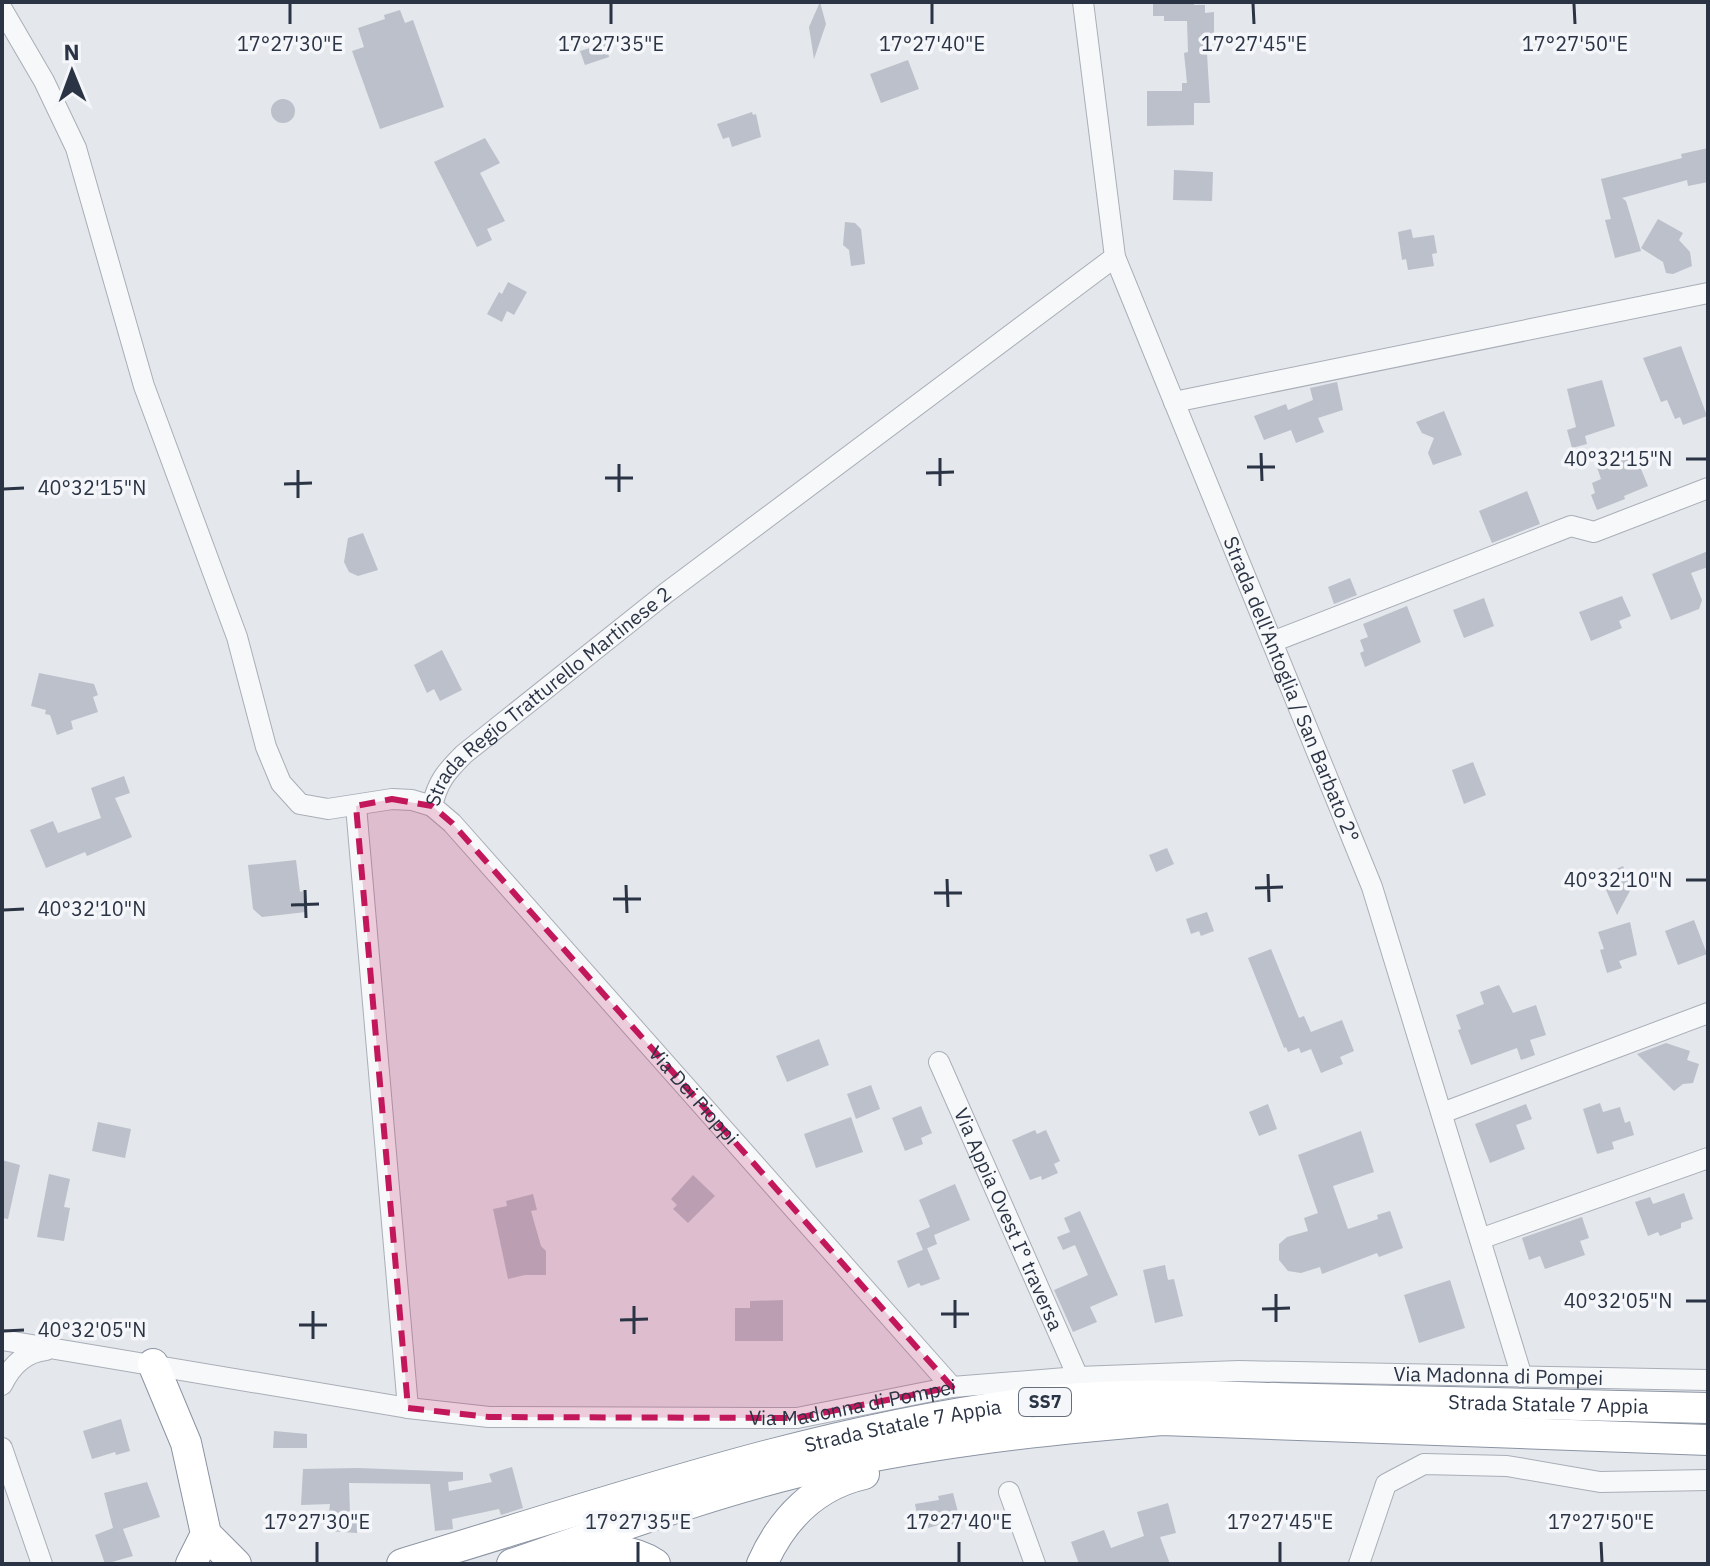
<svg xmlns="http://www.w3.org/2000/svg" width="1710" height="1566" viewBox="0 0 1710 1566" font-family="'IBM Plex Sans',sans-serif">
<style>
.building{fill:#bbc0ca}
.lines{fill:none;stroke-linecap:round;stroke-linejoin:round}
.minor-casing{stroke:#a9aeb7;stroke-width:22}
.highway-casing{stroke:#8b94a3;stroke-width:32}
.minor{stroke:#f7f8fa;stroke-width:20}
.highway{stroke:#fff;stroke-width:30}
.marked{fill:#c2185b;fill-opacity:0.2;stroke:#c2185b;stroke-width:6;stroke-dasharray:16 10;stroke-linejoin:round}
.ticks{fill:none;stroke:#2b3445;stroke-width:3}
.labels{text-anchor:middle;stroke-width:7;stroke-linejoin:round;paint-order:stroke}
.shield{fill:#f4f6f9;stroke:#676e7b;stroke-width:2}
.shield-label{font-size:18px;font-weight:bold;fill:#2b3445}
.street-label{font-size:20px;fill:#2b3445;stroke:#f4f6f9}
.ticks-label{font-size:20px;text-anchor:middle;fill:#2b3445;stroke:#f4f6f9;stroke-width:7;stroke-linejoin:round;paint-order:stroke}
</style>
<rect width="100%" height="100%" fill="#e4e7ec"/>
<path class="building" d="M820,2l6,22 -12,35 -5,-32z
M1153,2h41v3h11v8l9,-1v24h-6l2,18h-3l3,49h-16v22l-47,1v-35h35v-8h5l-3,-30 4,-1 -1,-31h-23v-5h-11z
M400,10l5,13 8,-3 31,87 -64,22 -28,-78 12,-4 -6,-19 27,-9 -1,-4z
M606,43l3,14 -24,8 -5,-14z
M908,60l11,29 -38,14 -11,-29z
M271 111a12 12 0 1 1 24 0a12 12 0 1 1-24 0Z
M752,112l1,3 3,-1 5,23 -29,10 -3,-10 -6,2 -6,-15z
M485,138l15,25 -20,10 25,48 -18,8 5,11 -15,7 -43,-85z
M1708,148v34l-20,4 -1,-6 -65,18 4,3 15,50 -26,7 -10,-38 6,-1 -10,-40 81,-21 -1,-4z
M1174,170l39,2 -1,29 -39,-1z
M1658,219l25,14 -4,7 11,12 2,14 -19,8 -7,-1 -3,-11 -22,-14z
M845,222l10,1 6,6 4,35 -14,2 -2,-16 -6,-5z
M1411,229l2,9 21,-3 3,18 -5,1 2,12 -26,4 -2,-11 -4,1 -4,-28z
M508,282l19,10 -13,23 -7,-4 -5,11 -15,-8 12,-22 3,2z
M1681,346l26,70 -24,9 -3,-8 -5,2 -8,-19 -6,2 -18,-44z
M1602,380l13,46 -30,10 2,8 -15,4 -5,-18 9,-3 -9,-38z
M1337,382l6,28 -25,8 6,14 -28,11 -5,-13 -27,10 -10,-24 32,-12 2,6 25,-10 -3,-12z
M1444,411l18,44 -29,10 -5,-12 6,-15 -12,-5 -6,-11z
M1634,452l14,34 -24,10 1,3 -28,11 -6,-15 4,-2 -3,-10 9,-4 -4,-12z
M1527,491l13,33 -48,19 -13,-32z
M363,533l15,37 -20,6 -9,-4 -5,-10 4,-24z
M1708,551v16l-17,6 11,27 -3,9 -28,11 -19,-46z
M1350,578l7,17 -23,9 -6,-17z
M1622,596l9,20 -12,5 3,7 -31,13 -12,-29z
M1484,598l10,28 -30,12 -11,-28z
M1407,606l14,36 -56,25 -5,-14 4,-2 -4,-11 8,-3 -5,-13z
M442,650l20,40 -22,11 -6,-12 -7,4 -13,-28z
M39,673l55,11 4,11 -5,2 5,15 -27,9 2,8 -16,6 -7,-20 -5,-1 1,-4 -15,-4z
M1473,762l13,33 -22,9 -12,-34z
M124,776l6,17 -15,5 17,39 -45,19 -2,-4 -39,16 -16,-38 23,-9 5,12 43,-15 -10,-30z
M1167,848l7,16 -18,8 -7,-17z
M296,860l4,32 3,-1 3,21 -44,5 -9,-8 -5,-44z
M1623,866l9,21 -15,28 -17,-39z
M1207,912l7,19 -13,5 -2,-5 -8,3 -5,-15z
M1694,920l13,34 -29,11 -13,-34z
M1630,922l7,33 -18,6 3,7 -15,5 -7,-23 4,-1 -6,-17z
M1271,949l28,69 5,-2 7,16 31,-12 12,31 -14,6 3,7 -22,9 -10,-24 -10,4 -2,-5 -11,4 -2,-5 -2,1 -36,-90z
M1499,985l14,28 23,-8 10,30 -16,5 5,15 -14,5 -4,-12 -46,17 -13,-35 3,-1 -5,-14 28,-11 -4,-12z
M819,1039l10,26 -42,17 -11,-26z
M1666,1043l24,8 -3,9 12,4 -6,19 -10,1 -9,7 -37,-37z
M871,1085l9,24 -24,10 -9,-25z
M1600,1103l3,9 17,-5 5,16 5,-2 4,14 -22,7 2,7 -17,5 -14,-45z
M1268,1104l9,25 -18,7 -10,-24z
M1526,1104l6,15 -16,6 9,24 -35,14 -15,-39z
M921,1106l11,27 -11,5 2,6 -18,7 -13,-33z
M851,1117l12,35 -47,16 -12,-34z
M98,1122l33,7 -6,29 -33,-7z
M1035,1130l2,4 9,-4 14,31 -6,3 4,9 -16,7 -1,-4 -11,4 -18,-40z
M1361,1131l13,41 -41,14 15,43 30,-10 -1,-4 13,-4 13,37 -24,9 -2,-4 -55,21 -2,-7 -19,6 -13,-2 -9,-11v-16l8,-7 21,-6 -4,-13 14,-5 -20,-58z
M2,1160l18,5 -12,54 -6,-1z
M49,1174l21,5 -6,28 6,1 -6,33 -27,-4z
M693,1175l22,21 -27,27 -15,-14 4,-4 -6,-6z
M955,1184l15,36 -36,15 3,9 -14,6 -7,-17 14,-6 -11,-27z
M1684,1193l9,26 -12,4v5l-21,8 -2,-4 -10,4 -13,-34 15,-5 3,7z
M533,1194l4,16 -6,1 10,35 5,5v24h-21l-17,4 -15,-70 14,-3 -1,-5z
M1080,1211l38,84 -28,12 7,15 -24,10 -19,-42 34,-15 -13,-30 -12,5 -6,-13 13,-5 -6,-14z
M1582,1217l7,21 -9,3 5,14 -40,14 -5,-13 -11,4 -7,-22z
M927,1248l13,31 -19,7 -2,-3 -11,5 -11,-27z
M1165,1265l3,15 6,-1 9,37 -28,7 -12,-53z
M1450,1280l15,48 -46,15 -15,-48z
M783,1300v41h-48v-33h15v-7z
M121,1419l9,32 -14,4 -1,-3 -23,7 -9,-28z
M274,1431l33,3v14h-34z
M512,1467l11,41 -22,7 -2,-6 -47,10 1,10 -18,2 -5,-47 -81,-1 1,30 8,1 -1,19 -30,-2 3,-27 -29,1 2,-36 55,-1 105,4v8l-15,2 1,9 43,-9 -3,-8z
M147,1482l13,35 -37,12 10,27 -28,8 -10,-29 18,-7 -9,-35z
M953,1493l9,34 -14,3 -2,-7 -18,5 -2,-11 -8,2 -3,-15 24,-4 -1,-4z
M1168,1503l8,30 -16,4 10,27h-91l-8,-22 33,-12 7,18 33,-12 -7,-24z"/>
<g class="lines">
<defs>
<g id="minor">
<path id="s1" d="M1083,2l32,255 257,630 150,490"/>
<path id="s2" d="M2,9l42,72 32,67 68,238 93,251 29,110 15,36 19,21 28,5 64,-10 20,1 20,6c6,-25 14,-34 32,-52l202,-161 449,-336"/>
<path d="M1174,402l534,-109"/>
<path d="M1272,642l299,-116 23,6 114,-44"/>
<path d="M356,806l52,602"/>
<path id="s3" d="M432,806l20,17 500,564"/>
<path id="s4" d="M939,1062l139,315"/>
<path d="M1442,1113l266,-100"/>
<path d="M1480,1239l228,-81"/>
<path id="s5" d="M2,1340l406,68 81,9 308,1 155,-31 126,-10 161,-6 469,9"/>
<path d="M2,1385c9,-19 23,-33 44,-35"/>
<path d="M2,1448l40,116"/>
<path d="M1009,1492l26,72"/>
<path d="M1359,1564l27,-80 38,-20 83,2 93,16 108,-2"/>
</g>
<g id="highway">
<path d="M153,1364l33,79 20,91 30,30"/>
<path d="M578,1555c24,-7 55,-6 77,9"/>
<path d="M191,1564l15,-30"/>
<path id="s6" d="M402,1564c206,-62 412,-134 626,-161 95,-12 191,-6 287,-4 131,3 262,6 393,9"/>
<path d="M512,1564c94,-32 187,-67 283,-91 120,-29 244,-43 367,-53l546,20"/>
<path d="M762,1564c20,-45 53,-79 102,-90"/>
</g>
</defs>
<use href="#minor" class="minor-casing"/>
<use href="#highway" class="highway-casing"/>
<use href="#minor" class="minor"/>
<use href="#highway" class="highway"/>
</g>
<path class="marked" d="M392,799l40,7 20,17 500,564 -155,31 -308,-1 -81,-9 -52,-602z"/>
<path class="ticks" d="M290,4v20M611,4v20M932,4v20M1253,4l1,20M1574,4l1,20M1261,453l1,28M940,458v28M1686,459h20M619,464v28M1247,467h28M298,470v28M926,473l28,-1M605,478h28M284,484l28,-1M4,489l20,-1M1268,874l1,28M947,879l1,28M1686,880h20M626,885l1,28M1255,888l28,-1M305,890l1,28M934,893h28M613,899h28M291,905l28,-1M4,910l20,-1M1276,1294v28M955,1300v28M1686,1301h20M634,1306v28M1262,1309l28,-1M313,1311v28M941,1314h28M620,1320l28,-1M299,1325h28M4,1331l20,-1M317,1542v20M638,1542v20M959,1542v20M1280,1542v20M1601,1542l1,20"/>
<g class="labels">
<rect class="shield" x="1019" y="1388" width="52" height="28" rx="6"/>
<g class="shield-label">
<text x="1045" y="1408">SS7</text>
</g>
<g class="street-label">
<text dy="7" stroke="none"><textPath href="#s1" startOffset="724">Strada dell'Antoglia / San Barbato 2°</textPath></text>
<text dy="7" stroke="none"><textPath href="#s2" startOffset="1150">Strada Regio Tratturello Martinese 2</textPath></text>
<text dy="7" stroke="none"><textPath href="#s3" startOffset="390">Via Dei Pioppi</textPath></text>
<text dy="7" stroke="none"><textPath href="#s4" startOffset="172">Via Appia Ovest I° traversa</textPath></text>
<text dy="7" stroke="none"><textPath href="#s5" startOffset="1506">Via Madonna di Pompei</textPath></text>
<text dy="7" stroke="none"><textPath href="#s5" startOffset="858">Via Madonna di Pompei</textPath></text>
<text dy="7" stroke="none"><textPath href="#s6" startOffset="1168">Strada Statale 7 Appia</textPath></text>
<text dy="7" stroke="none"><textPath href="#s6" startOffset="520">Strada Statale 7 Appia</textPath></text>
</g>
</g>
<g class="ticks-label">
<text x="290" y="51">17°27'30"E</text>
<text x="611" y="51">17°27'35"E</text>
<text x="932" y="51">17°27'40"E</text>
<text x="1254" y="51">17°27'45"E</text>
<text x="1575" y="51">17°27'50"E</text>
<text x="1618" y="466">40°32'15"N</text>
<text x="92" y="495">40°32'15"N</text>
<text x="1618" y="887">40°32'10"N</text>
<text x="92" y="916">40°32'10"N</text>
<text x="1618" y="1308">40°32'05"N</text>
<text x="92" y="1337">40°32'05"N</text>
<text x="317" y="1529">17°27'30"E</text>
<text x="638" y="1529">17°27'35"E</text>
<text x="959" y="1529">17°27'40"E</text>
<text x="1280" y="1529">17°27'45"E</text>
<text x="1601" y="1529">17°27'50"E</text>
</g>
<rect width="1710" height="1566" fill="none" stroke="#2b3445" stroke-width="8"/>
<g transform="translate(72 72) rotate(359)" stroke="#f4f6f9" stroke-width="6" paint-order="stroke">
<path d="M0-6L14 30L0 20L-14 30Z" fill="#2b3445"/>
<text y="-12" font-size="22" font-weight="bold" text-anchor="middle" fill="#2b3445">N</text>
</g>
</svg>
